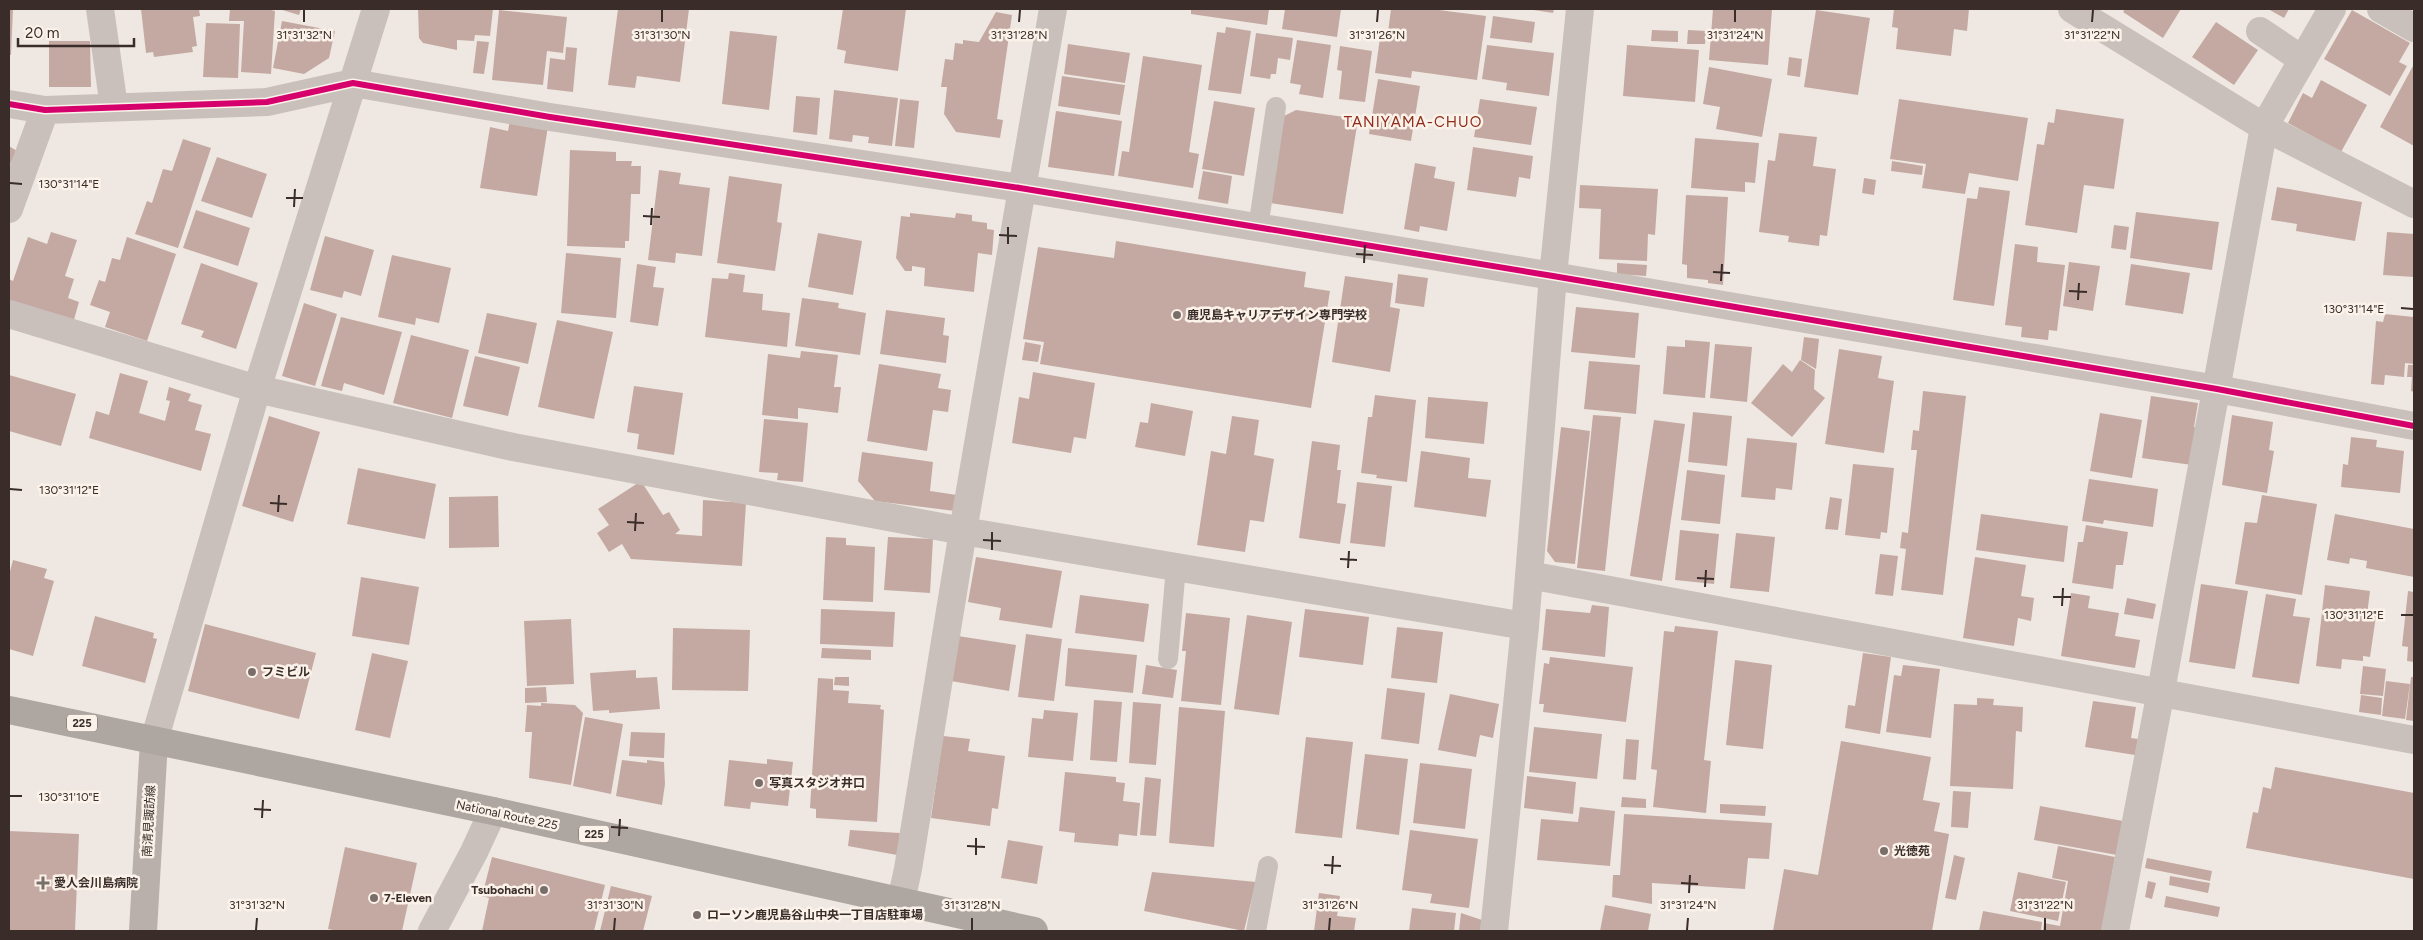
<svg xmlns="http://www.w3.org/2000/svg" width="2423" height="940" viewBox="0 0 2423 940" font-family="Figtree,'Noto Sans JP',sans-serif">
<style>
.building{fill:#c4a9a2}
.lines{fill:none;stroke-linecap:round;stroke-linejoin:round}
.lane{stroke:#c9c0bb;stroke-width:20}
.street{stroke:#c9c0bb;stroke-width:28}
.secondary{stroke:#b9b0ac;stroke-width:28}
.highway{stroke:#aea7a1;stroke-width:28}
.cycleway-casing{stroke:#fbf2ea;stroke-width:9}
.cycleway{stroke:#d6006c;stroke-width:6}
.ticks{fill:none;stroke:#3a2d29;stroke-width:2}
.poi-dot{fill:#796e6a;stroke:#fbf2ea;stroke-width:2}
.labels{text-anchor:middle;stroke-width:5;stroke-linejoin:round;paint-order:stroke}
.shield{fill:#fbf2ea;stroke:#746863;stroke-width:1}
.shield-label{font-size:11px;font-weight:bold;fill:#3a2d29}
.poi-label{font-size:12px;font-weight:bold;fill:#3a2d29;stroke:#fbf2ea;text-anchor:start}
.street-label{font-size:12px;fill:#3a2d29;stroke:#fbf2ea}
.quarter-label{font-size:15px;letter-spacing:1px;fill:#902c1b;stroke:#fbf2ea}
.ticks-label{font-size:12px;text-anchor:middle;fill:#3a2d29;stroke:#fbf2ea;stroke-width:5;stroke-linejoin:round;paint-order:stroke}
</style>
<rect width="100%" height="100%" fill="#efe8e2"/>
<path class="building" d="M9,9h4l-2,46h-2z
M141,9h58l1,7 -7,1 4,29 -5,1 1,5 -39,5 -1,-5 -7,1z
M230,9h37l8,2 -4,63 -30,-2 3,-51h-15z
M279,9h22l-2,6z
M418,9h75l-3,27 -15,-1 -1,6 -17,-1v10l-34,-7 -4,-5z
M618,9h71l-9,73 -43,-6 -2,12 -27,-3z
M843,9h63l-8,62 -54,-8 2,-12 -9,-2z
M1191,9h78l-2,16 -76,-11z
M1285,9h56l-4,28 -55,-8z
M1391,9h40l55,7 -9,64 -65,-9 -1,7 -36,-5 6,-42 7,1z
M1527,9h27l-1,4z
M1713,9h59l-4,56 -59,-5z
M1894,9h75l-2,22 -13,-2 -3,27 -55,-7 2,-21 -6,-1z
M2125,9h56l-18,29 -40,-26z
M2268,9h21l-5,9z
M499,10l68,7 -4,36 -16,-2 -4,34 -51,-5z
M1816,10l54,8 -12,77 -54,-8z
M2352,10l58,33 -11,19 8,4 -17,30 -66,-37z
M996,12l16,3 -15,104 6,1 -3,18 -44,-6 -12,-18 3,-27h-6l4,-28 8,1 2,-17 8,1v-4l16,2z
M1493,16l42,6 -3,21 -42,-5z
M282,21l53,10 -6,27 -25,16 -31,-6z
M2216,22l42,28 -24,35 -42,-28z
M206,23l34,1 -2,54 -35,-1z
M1226,27l25,4 -10,63 -33,-4 9,-58 8,1z
M1652,30l26,1v11l-27,-1z
M1688,30l18,1 -1,13h-18z
M730,31l47,5 -8,74 -47,-6z
M1256,33l37,5 -3,22 -12,-2 -2,16h-5l-1,5 -20,-3z
M1297,40l34,5 -8,53 -24,-4 2,-9 -11,-2z
M49,41h41l1,46h-42z
M477,41l12,1 -5,32 -11,-1z
M1068,44l62,9 -5,30 -61,-9z
M1487,45l67,8 -5,43 -43,-6 1,-7 -25,-4z
M1627,45l72,5 -4,52 -72,-6z
M1340,46l32,5 -7,51 -26,-3 3,-28 -5,-1z
M566,47l11,1 -4,44 -26,-3 3,-31 15,2z
M1143,56l59,9 -13,87 10,2 -6,34 -75,-12 4,-25 7,1z
M1789,57l13,2 -2,18 -13,-2z
M2414,64v82l-34,-19z
M1709,67l63,12 -10,58 -46,-8 4,-22 -17,-3z
M1062,76l63,9 -5,30 -62,-9z
M1378,79l42,7 -9,55 -42,-7z
M2321,80l46,25 -26,47 -53,-29 15,-30 9,5z
M834,90l64,8 -6,48 -24,-3 1,-6 -16,-2 -1,7 -23,-3z
M796,96l24,2 -3,37 -24,-3z
M900,99l19,2 -5,47 -19,-2z
M1480,99l57,8 -6,38 -57,-8z
M1899,99l129,19 -10,63 -49,-8 -4,21 -43,-6 4,-24 -36,-5z
M1214,101l41,7 -11,68 -42,-7z
M2056,109l68,10 -10,70 -30,-4 -7,48 -52,-8 12,-81 7,1 4,-23 6,1z
M1296,110l62,9 -15,95 -73,-11 14,-87z
M1056,111l66,10 -8,55 -66,-9z
M510,120l38,6 -11,70 -57,-8 10,-61 18,4z
M1779,133l38,4 -4,29 23,3 -9,67 -7,-1 -1,11 -31,-4 1,-6 -30,-4 9,-72 7,1z
M1695,138l64,5 -4,40 -10,-1v10l-54,-4z
M183,139l28,9 -33,100 -43,-14 12,-33 5,2 11,-34 9,2z
M9,146l8,5 -8,15z
M1473,147l60,9 -3,23 -11,-2 -3,20 -49,-7z
M570,150l46,2v9h16l-1,5h10l-1,28h-9l-2,47h-4v7l-58,-2z
M217,157l50,17 -15,44 -51,-17z
M1892,161l31,5 -1,9 -31,-4z
M1415,163l21,4 -2,11 21,4 -8,49 -27,-5 -1,6 -15,-3z
M659,170l22,3 -2,11 31,4 -8,68 -26,-3 -1,10 -27,-3z
M1203,171l29,5 -4,28 -30,-5z
M729,176l53,8 -5,38 5,1 -7,48 -58,-8z
M1864,178l12,2 -2,15 -12,-2z
M1580,185l78,4 -3,46 -7,-1 -1,27 -48,-2 2,-50 -22,-1z
M1979,187l31,4 -16,115 -41,-6 14,-102 10,1z
M2277,187l85,15 -7,39 -59,-10 1,-7 -26,-4z
M1686,195l42,2 -5,88 -15,-2v-3l-21,-2v-13l-5,-1z
M196,210l54,18 -12,38 -55,-18z
M2136,212l83,10 -7,48 -82,-12z
M910,213l45,5 1,-5 16,2v6l15,2v6l7,1 -2,25 -14,-2 -4,39 -50,-6 1,-18 -13,-2v5h-7l-9,-13 5,-42 9,1z
M2114,225l15,2 -3,23 -15,-2z
M51,232l26,8 -12,36 9,3 -6,19 11,4 -6,21 -64,-21v-23l4,2 15,-44 19,7z
M2387,232l27,2v43l-31,-2z
M818,233l44,8 -9,54 -45,-8z
M325,236l49,14 -13,46 -17,-5 -2,7 -32,-8z
M127,237l49,17 -29,87 -42,-14 5,-15 -20,-7 9,-25 6,2 7,-24 8,2z
M1116,241l190,31 -2,15 26,4 -19,117 -271,-44 4,-22 -21,-3 15,-92 76,11z
M2015,244l23,3 -1,15 28,3 -8,66 -8,-1 -1,10 -27,-3 1,-10 -17,-2z
M566,253l55,5 -5,60 -55,-5z
M392,255l59,13 -12,55 -23,-5 -1,7 -37,-8z
M2069,262l31,4 -7,45 -30,-5z
M201,263l57,20 -22,66 -35,-12 3,-6 -23,-7z
M1617,263l30,2 -1,11 -29,-2z
M637,264l19,3 -3,20 11,1 -6,38 -28,-4z
M2131,264l59,9 -7,41 -58,-9z
M729,273l16,2 -2,17 20,2 -1,16 28,3 -3,34 -82,-10 7,-59 16,1z
M1398,274l30,4 -4,29 -29,-4z
M1345,276l48,7 -3,24 10,2 -10,63 -58,-10z
M802,298l37,5 -1,5 28,5 -6,42 -65,-9z
M304,303l33,11 -22,72 -33,-10z
M1576,307l63,6 -4,45 -64,-6z
M886,310l59,8 -2,17 6,1 -3,27 -66,-9z
M487,313l50,10 -9,41 -50,-11z
M2385,314l29,3v47l-9,-1 -1,14 -19,-2 -1,10 -13,-1 5,-63 7,1z
M341,317l61,15 -18,63 -40,-12 -2,8 -21,-5z
M557,320l56,12 -19,87 -56,-12z
M411,335l58,15 -17,68 -59,-15z
M1804,337l15,2 -3,30 -15,-9z
M1685,340l25,2 -5,56 -42,-4 4,-48 18,1z
M1025,342l16,3 -3,17 -16,-2z
M1715,344l37,3 -5,55 -37,-4z
M1839,349l43,7 -4,22 16,3 -10,72 -59,-9z
M801,351l37,4 -4,32h7l-3,26 -40,-5v11l-36,-4 6,-61 32,4z
M475,356l45,11 -12,49 -45,-10z
M1800,360l15,10 -1,19 11,9 -33,39 -41,-34 32,-39 9,8z
M1589,361l51,4 -4,49 -52,-5z
M879,364l62,10 -3,14 13,2 -3,22 -15,-2 -6,41 -60,-10z
M2408,365h6v27l-3,-1 1,-14h-5z
M1033,372l62,11 -9,56 -12,-2 -3,16 -59,-10 7,-46 10,2z
M120,373l28,8 -9,32 26,8 5,-20 -4,-1 3,-13 22,7 -3,7 14,4 -7,25 16,4 -10,37 -112,-33 7,-27 13,4z
M9,375l67,19 -15,52 -52,-15z
M634,386l49,7 -9,62 -37,-6 2,-15 -12,-2z
M1923,391l43,5 -23,199 -42,-5 5,-41 -6,-1 2,-16 6,1 9,-83h-6l2,-20 6,1z
M1375,395l41,5 -9,82 -31,-4 1,-3 -16,-2 7,-56h4z
M2151,396l47,7 -4,24 4,1 -6,37 -50,-7z
M1428,397l60,5 -4,42 -59,-6z
M1151,403l42,8 -8,45 -50,-9 5,-25 8,1z
M1693,412l39,4 -5,50 -39,-4z
M2100,413l42,7 -10,58 -42,-7z
M1593,415l28,2 -16,154 -28,-3z
M2232,415l41,7 -4,28 5,1 -7,42 -45,-8z
M269,416l51,16 -27,90 -51,-16z
M1232,416l27,4 -5,35 20,4 -10,63 -14,-2 -5,32 -48,-7 14,-94 15,3z
M764,419l44,4 -5,59 -26,-2 1,-7 -19,-1z
M1654,420l31,4 -23,157 -32,-5z
M1561,427l29,4 -15,133 -20,-2 -8,-11z
M2351,437l26,3 -1,7 28,4 -4,42 -59,-6 2,-23 5,1z
M1747,438l50,5 -5,47 -16,-2 -1,12 -34,-3z
M1312,441l28,4 -3,25h4l-4,33 9,1 -6,40 -41,-6z
M1421,451l49,7 -2,20 23,2 -5,37 -72,-10z
M862,452l71,10 -3,29 27,4 -2,16 -80,-10 -17,-20z
M1853,464l41,4 -7,65 -6,-1 -1,7 -35,-4z
M358,468l78,16 -11,55 -78,-15z
M1687,470l38,5 -5,49 -39,-4z
M2089,479l69,10 -5,38 -49,-7 -1,4 -21,-3z
M641,481l22,34 6,-3 11,18 -5,4 27,2 1,-36 43,3 -4,63 -111,-7 -9,-15 -13,8 -12,-19 12,-8 -11,-16z
M1357,482l35,4 -7,61 -35,-4z
M2262,495l55,9 -15,91 -67,-11 10,-62 12,1z
M498,496l1,51 -50,1v-51z
M1830,497l12,2 -4,31 -13,-1z
M1981,514l87,12 -4,36 -88,-12z
M2335,514l79,15v48l-48,-9 1,-7 -17,-3 -1,6 -22,-4z
M2086,525l42,7 -5,33h-7l-3,24 -41,-6 6,-41h5z
M1680,530l39,4 -5,50 -39,-4z
M1736,533l39,4 -6,55 -39,-4z
M826,537l20,1v7l29,2 -2,55 -50,-2z
M888,537l45,2 -3,54 -46,-3z
M1880,554l18,2 -5,40 -18,-2z
M976,557l86,14 -10,57 -53,-8 2,-12 -33,-6z
M1975,557l51,8 -5,31 13,2 -3,23 -13,-3 -4,28 -51,-8z
M13,560l34,9 -3,9 10,3 -21,75 -24,-7v-74z
M361,577l58,10 -10,58 -57,-9z
M2201,584l47,7 -13,78 -46,-7z
M2325,585l45,6 -3,24 9,1 -6,41 -7,-1v5l-21,-2 -1,10 -25,-3z
M2408,591l6,1v70l-7,-1 1,-14 -6,-1z
M2071,593l19,3 -2,12 31,5 -4,23 25,4 -5,28 -74,-12z
M2266,594l30,5 -3,17 17,2 -11,66 -47,-7z
M1080,595l69,9 -5,38 -69,-9z
M2127,598l29,6 -3,15 -29,-5z
M1592,605l17,2 -4,50 -63,-7 4,-41 44,4z
M821,609l74,3 -2,35 -73,-3z
M1305,609l64,8 -6,48 -64,-8z
M1186,613l44,5 -9,87 -40,-4 5,-50h-4z
M1247,615l45,7 -13,93 -45,-6z
M95,616l59,17 -1,5 4,1 -12,44 -63,-17z
M571,619l3,65 -47,2 -3,-65z
M205,624l111,29 -17,66 -111,-28z
M1675,626l43,5 -14,129 7,1 -5,52 -53,-6 4,-37 -6,-1 13,-138 10,1z
M1397,627l46,5 -6,51 -46,-5z
M673,628l77,2 -2,61 -76,-1z
M1026,634l36,5 -8,62 -36,-4z
M958,636l58,9 -7,46 -58,-10z
M822,648l49,2v10l-50,-2z
M1068,648l69,7 -4,38 -68,-7z
M372,653l36,8 -18,77 -35,-8z
M1863,653l28,4 -11,77 -35,-6 3,-23 7,1z
M1550,657l83,10 -7,55 -83,-10 1,-8h-5l5,-41 5,1z
M1735,660l37,5 -9,84 -37,-4z
M1146,665l31,5 -4,28 -31,-4z
M1903,665l37,4 -9,69 -45,-6 8,-57 7,1z
M2363,666l23,3 -3,27 -23,-2z
M636,670v8l21,-1 3,32 -51,4v-3l-16,1 -3,-38z
M835,677h14v9l-15,-1z
M2411,677h3v44l-8,-1z
M818,678l15,1v11l16,1 -1,12 33,2 -1,4 4,1 -7,112 -61,-4v-9l-6,-1z
M2386,681l24,3 -5,35 -23,-3z
M546,687l1,15 -22,1v-15z
M1387,688l38,5 -6,51 -38,-5z
M1450,694l49,10 -6,34 -13,-3 -4,22 -38,-7z
M2361,695l21,3 -1,17 -22,-3z
M1977,698l17,1 -1,6 30,2 -1,25 -6,-1 -3,58 -63,-3 4,-82 23,1z
M1094,700l28,2 -5,60 -27,-2z
M2093,701l43,6 -5,31 7,1 -3,16 -50,-8z
M1133,702l28,2 -5,61 -27,-2z
M541,703l34,2 8,8 -12,72 -42,-7 3,-46h-7l2,-27 14,1z
M1179,707l46,4 -11,136 -45,-4z
M1044,710l34,3 -5,48 -45,-4 4,-39 11,1z
M585,717l38,7 -12,70 -38,-8z
M1534,727l68,7 -5,45 -68,-7z
M631,732l34,1 -1,25 -35,-2z
M943,736l27,3 -2,12 37,5 -7,53 -6,-1 -2,18 -59,-8z
M1306,737l47,5 -11,96 -47,-5z
M1626,739l13,1 -3,40 -13,-1z
M1841,741l90,16 -8,43 17,3 -6,28 15,3 -17,97h-159l11,-62 34,6z
M1365,754l43,5 -9,76 -43,-6z
M767,759l26,3 -5,44 -37,-4 -1,7 -26,-3 5,-46 38,4z
M622,760l25,3v-3l17,2 1,22 -3,21 -46,-9z
M1420,763l52,6 -7,60 -52,-6z
M2275,767l139,26v86l-168,-31 7,-36 5,1 5,-26 8,2z
M1065,772l51,5v5l9,1 -2,18 17,2 -3,33 -18,-2 -1,12 -44,-4 1,-9 -16,-2z
M1527,776l49,6 -3,32 -49,-6z
M1145,777l16,2 -5,57 -16,-1z
M1953,791l18,1 -3,36 -17,-1z
M1622,797l24,2v9l-25,-1z
M1720,804l46,2 -1,10 -45,-3z
M2040,806l83,15 -6,34 -83,-15z
M1580,807l35,4 -5,55 -73,-6 4,-41 37,3z
M1624,814l148,9 -3,36 -21,-1 -3,31 -93,-6v21l-40,-7 1,-22h7z
M850,830l50,3 -3,22 -49,-9z
M1410,830l68,9 -9,69 -39,-5 2,-9 -30,-4z
M9,831l70,3 -4,97h-66z
M1008,840l35,6 -6,38 -36,-6z
M2058,846l57,11 -13,74h-59l1,-8 16,3 8,-45 -16,-3z
M345,847l72,16 -15,68h-64l-10,-2z
M1954,855l11,3 -9,42 -11,-2z
M492,857l113,28 -11,46h-112l7,-33 -7,-2z
M2147,858l65,13 -2,10 -65,-13z
M1152,872l104,10 -12,49 -100,-20z
M2018,872l48,10 -8,39 -48,-10z
M2170,876l40,7 -2,10 -39,-8z
M2148,881l8,2 -4,16 -7,-2z
M611,886l41,10 -9,35h-43z
M1319,893l21,3 -3,20 19,2 -2,13h-40z
M2166,896l54,11 -2,10 -54,-10z
M1605,905l46,9 -3,17h-48z
M1412,908l44,5 -2,18h-45z
M1983,911l59,11 -1,9h-62z
M1461,913l21,7 -2,11h-21z"/>
<g class="lines">
<path class="lane" d="M1258,228l18,-121
M1168,659l8,-92
M1256,931l12,-65"/>
<path class="street" d="M100,9l14,98
M2072,9l192,118 150,77
M2381,9l33,19
M2260,31l43,29
M9,104l36,6 222,-8 86,-19 197,34 470,71 533,88 664,113 197,37
M9,209l36,-99
M9,314l248,75 256,58 450,84 562,95
M1529,575l885,165
M154,741l103,-352 119,-380
M901,901l7,-32 55,-338 90,-522
M432,931l42,-79 19,-41
M1494,931l31,-305 28,-350 27,-267
M2115,931l46,-240 103,-564 68,-118"/>
<path class="secondary" d="M143,931l11,-190"/>
<path class="highway" d="M9,710l484,101 541,120"/>
<defs>
<path id="cycleway" d="M9,104l36,6 222,-8 86,-19 197,34 470,71 533,88 664,113 197,37"/>
</defs>
<use href="#cycleway" class="cycleway-casing"/>
<use href="#cycleway" class="cycleway"/>
</g>
<path class="ticks" d="M304,22v-12M662,22v-12M1019,22l1,-12M1377,22l1,-12M1735,22v-12M2092,22l1,-12M10,183l12,1M286,198h17M294,207l1,-18M643,216l17,1M651,225l1,-17M999,235l18,1M1008,244v-17M1356,254l17,1M1364,263l1,-18M1713,272l17,1M1721,281l1,-17M2069,291l18,1M2078,300l1,-17M2401,308l12,1M10,489l12,1M270,503l17,1M278,512l1,-17M627,522l17,1M635,531l1,-18M983,540l18,1M992,550v-18M1340,559l17,1M1348,568l1,-17M1697,578l17,1M1705,587l1,-17M2053,597h18M2062,606l1,-18M2401,615h12M10,796h12M254,809l17,1M262,818l1,-18M611,827l17,1M619,836l1,-17M967,846l18,1M976,855v-17M1324,865l17,1M1332,874l1,-18M1681,883l17,1M1689,893l1,-18M256,930l1,-12M614,930l1,-12M972,930v-12M1329,930l1,-12M1687,930l1,-12M2045,930v-12"/>
<g class="poi-dot">
<circle cx="1177" cy="315" r="5"/>
<circle cx="252" cy="672" r="5"/>
<circle cx="759" cy="783" r="5"/>
<circle cx="1884" cy="851" r="5"/>
<path d="M40.5 875.5h5v5h5v5h-5v5h-5v-5h-5v-5h5z"/>
<circle cx="544" cy="890" r="5"/>
<circle cx="374" cy="898" r="5"/>
<circle cx="697" cy="915" r="5"/>
</g>
<g class="labels">
<g class="shield">
<rect x="67" y="714.5" width="30" height="17" rx="4"/>
<rect x="579" y="825.5" width="30" height="17" rx="4"/>
</g>
<g class="shield-label">
<text x="82" y="727">225</text>
<text x="594" y="838">225</text>
</g>
<g class="poi-label">
<text x="1187" y="319">鹿児島キャリアデザイン専門学校</text>
<text x="262" y="676">フミビル</text>
<text x="769" y="787">写真スタジオ井口</text>
<text x="1894" y="855">光徳苑</text>
<text x="54" y="887">愛人会川島病院</text>
<text x="534" y="894" text-anchor="end">Tsubohachi</text>
<text x="384" y="902">7-Eleven</text>
<text x="707" y="919">ローソン鹿児島谷山中央一丁目店駐車場</text>
</g>
<g class="street-label">
<text transform="translate(507 815) rotate(12)" y="4">National Route 225</text>
<text transform="translate(149 821) rotate(-87)" y="4">南清見諏訪線</text>
</g>
<g class="quarter-label">
<text x="1413" y="127">TANIYAMA-CHUO</text>
</g>
</g>
<g class="ticks-label">
<text x="304" y="39">31°31'32"N</text>
<text x="662" y="39">31°31'30"N</text>
<text x="1019" y="39">31°31'28"N</text>
<text x="1377" y="39">31°31'26"N</text>
<text x="1735" y="39">31°31'24"N</text>
<text x="2092" y="39">31°31'22"N</text>
<text x="69" y="188">130°31'14"E</text>
<text x="2354" y="313">130°31'14"E</text>
<text x="69" y="494">130°31'12"E</text>
<text x="2354" y="619">130°31'12"E</text>
<text x="69" y="801">130°31'10"E</text>
<text x="257" y="909">31°31'32"N</text>
<text x="615" y="909">31°31'30"N</text>
<text x="972" y="909">31°31'28"N</text>
<text x="1330" y="909">31°31'26"N</text>
<text x="1688" y="909">31°31'24"N</text>
<text x="2045" y="909">31°31'22"N</text>
</g>
<rect width="2423" height="940" fill="none" stroke="#3a2d29" stroke-width="20"/>
<path d="M18 38v8h116v-8" fill="none" stroke="#3a2d29" stroke-width="2.5"/>
<text x="25" y="38" font-size="15" fill="#3a2d29" stroke="#fbf2ea" stroke-width="4" paint-order="stroke">20 m</text>
</svg>
